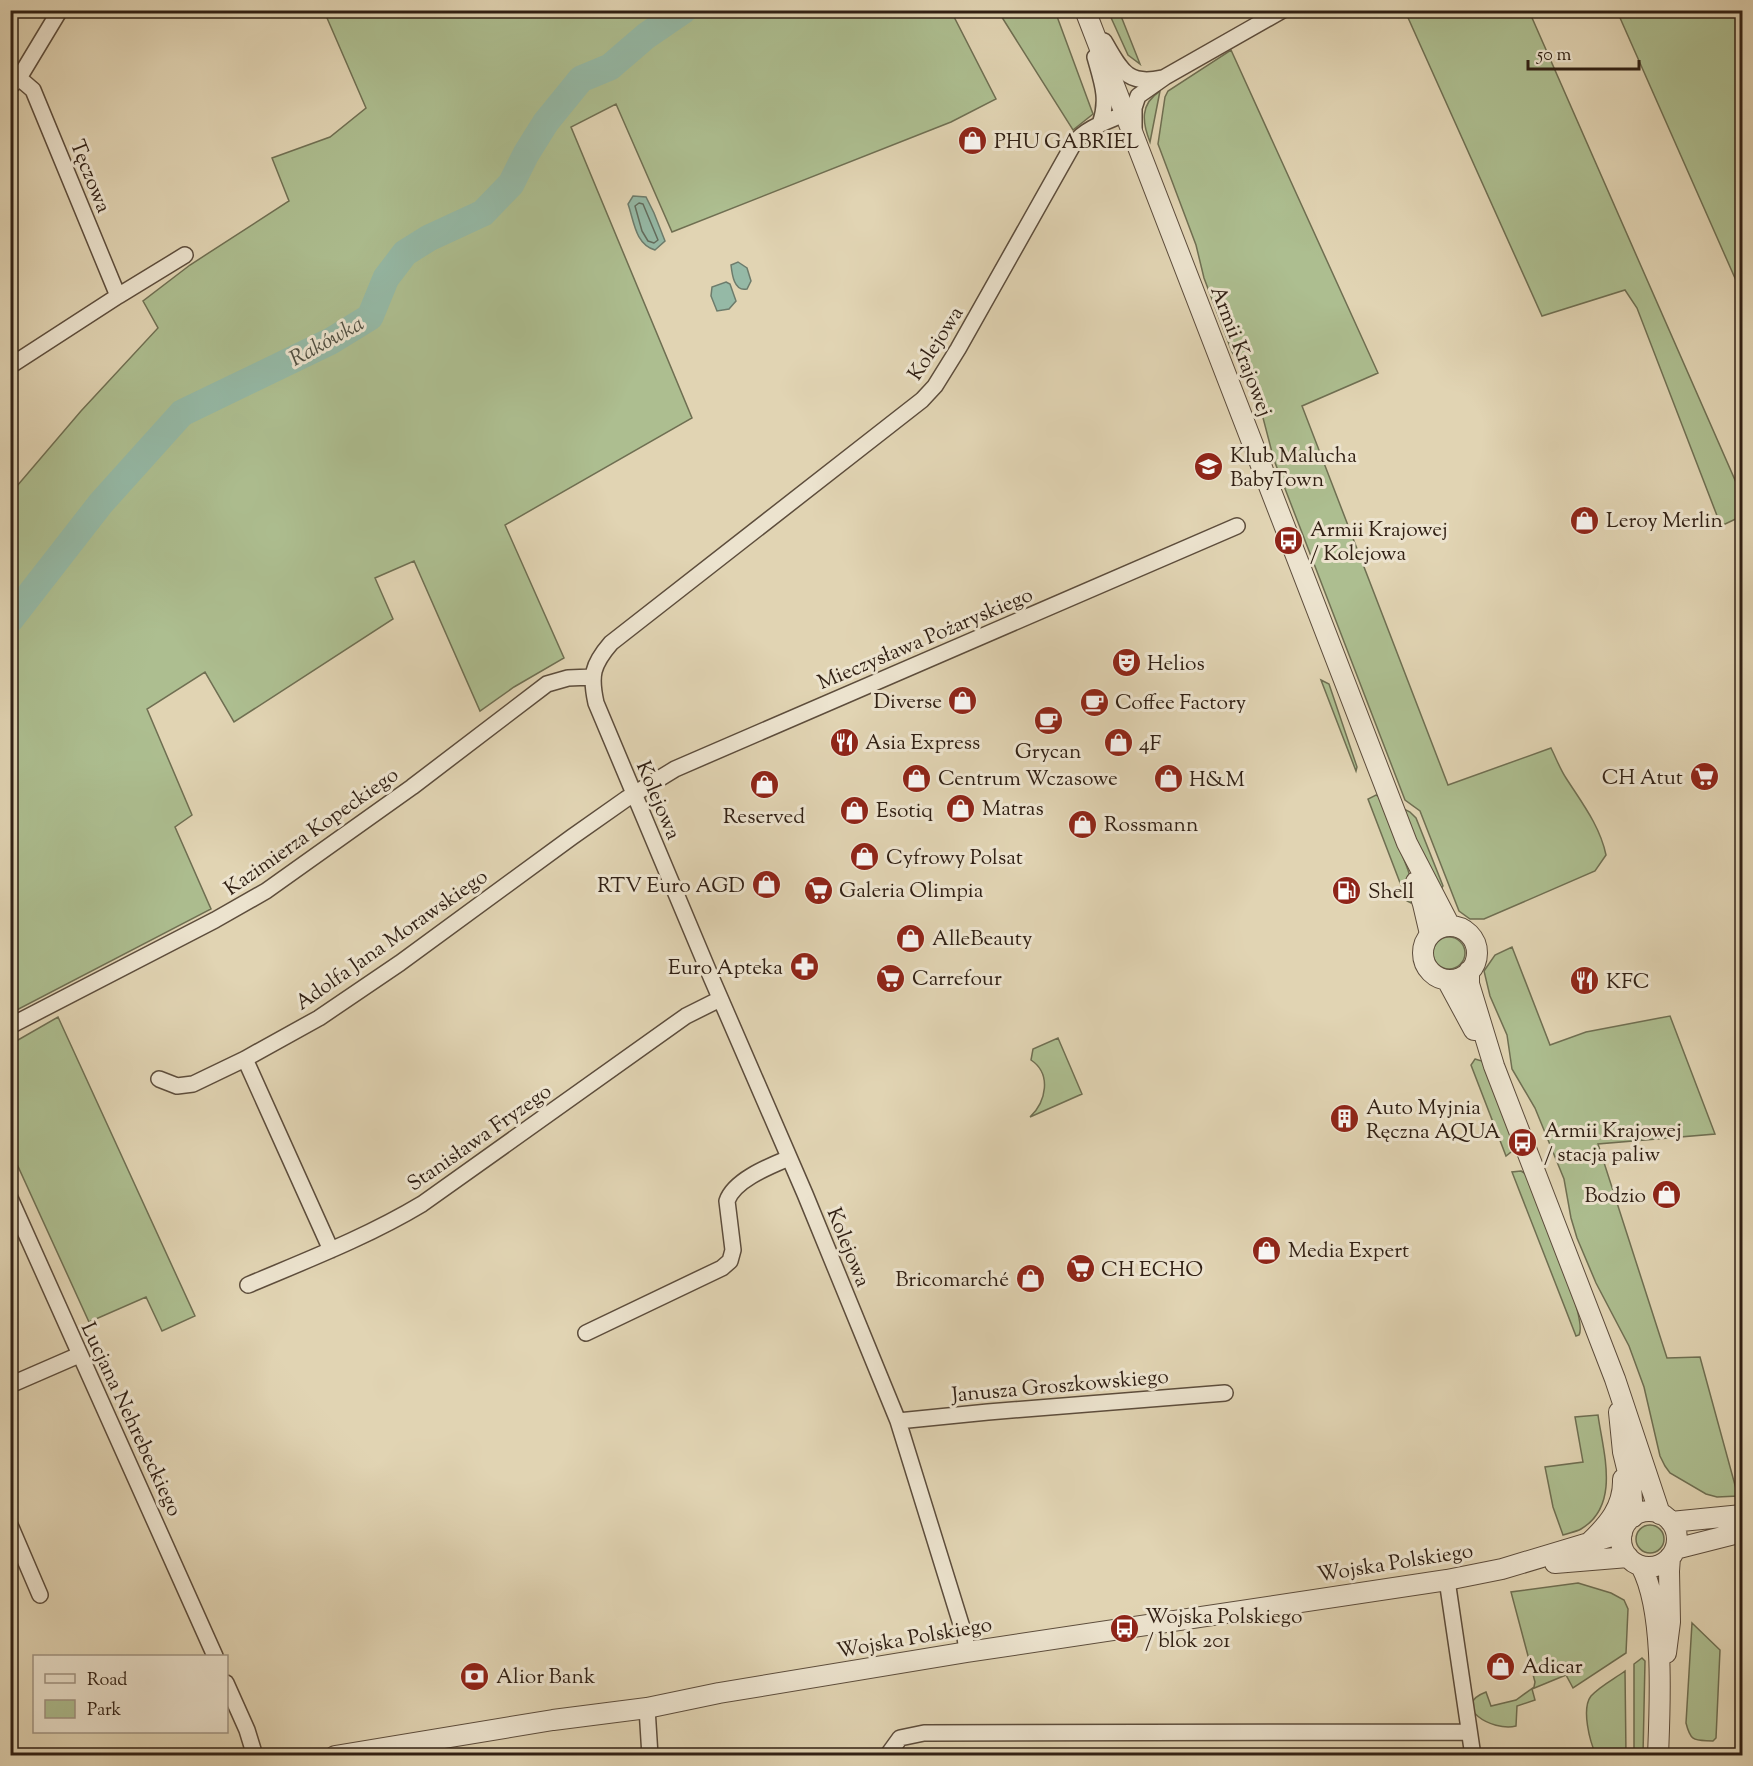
<svg xmlns="http://www.w3.org/2000/svg" width="1753" height="1766" viewBox="0 0 1753 1766" font-family="'Sorts Mill Goudy',serif">
<style>
.green{fill:#adbe90;stroke:#6f6f52;stroke-width:1.5}
.water{fill:#95b9a6;stroke:#6d7c6c;stroke-width:1.5}
.lines{fill:none;stroke-linecap:round;stroke-linejoin:round}
.shore{stroke:#636c5d;stroke-width:1.5}
.river{stroke:#95b9a6;stroke-width:27}
.minor-casing{stroke:#5d4d3c;stroke-width:18}
.tertiary-casing{stroke:#5d4d3c;stroke-width:22}
.minor{stroke:#ece3ce;stroke-width:15}
.tertiary{stroke:#ece3ce;stroke-width:20}
.labels{text-anchor:middle;stroke-width:6;stroke-linejoin:round;paint-order:stroke}
.poi-label{font-size:21px;fill:#312014;stroke:#ece3ce;text-anchor:start}
.street-label{font-size:21px;fill:#312014;stroke:#ece3ce}
.water-label{font-size:22px;font-style:italic;fill:#4f4e40;stroke:#ece3ce}
</style>
<rect width="100%" height="100%" fill="#e1d4b3"/>
<filter id="stains"><feTurbulence type="fractalNoise" baseFrequency=".00333" numOctaves="4"/><feColorMatrix values="0 0 0 0 .2 0 0 0 0 .09 0 0 0 0 .02 0 0 0 .5 -.17"/></filter>
<radialGradient id="worn" r=".72"><stop offset=".6" stop-color="#630" stop-opacity="0"/><stop offset="1" stop-color="#630" stop-opacity=".3"/></radialGradient>
<path class="green" d="M324,11h627l45,88 -45,23 -279,110 -56,-128 -45,23 121,291 -187,107 59,133 -50,29 -34,24 -66,-150 -39,17 18,41 -159,103 -29,-50 -58,37 45,106 -17,12 36,82 -200,104v-520l70,-82 77,-83 -15,-27 47,-36 99,-64 -17,-43 58,-21 36,-29z
M998,11h57l38,103 -20,16z
M1108,11h11l21,53 -12,-9z
M1405,11h124l213,485v20l-21,10 -84,-218 -12,-18 -83,26z
M1617,11h124l1,283z
M1231,50l147,323 -76,33 146,379 103,-37c5,10 9,21 15,30 16,25 34,48 40,77l-11,16 -111,48h-14l-11,-8 -39,-100 -15,-11 -131,-340 -12,-46 4,-2 -12,-31 -4,1 -18,-30 -28,-74 -8,-33 -38,-101 7,-47 3,-6z
M1160,91l-10,51c-8,-20 -10,-38 10,-51z
M1321,680l8,4 28,83 -1,4z
M1376,795l4,2 28,73 9,31 -6,2 -4,-2 -39,-102z
M1402,808l8,4 6,6 27,68 -4,6z
M1433 953a16 16 0 1 1 32 0a16 16 0 1 1-32 0Z
M1512,947l38,98 36,-13 84,-16 45,118 -117,10 69,214 33,-1 38,139 -21,1 -11,-3 -36,-21 -5,-7 -5,-10 -16,-69 -15,-41 -33,-63 -19,-45 -6,-20 -7,-39 -29,-71 -23,-39 -5,-34 -17,-39 -6,-25 11,-16z
M58,1017l137,299 -33,15 -16,-34 -57,25 -78,-171v-107z
M1058,1038l24,56 -52,23c16,-15 22,-43 1,-57l2,-11z
M1475,1059l7,2 33,83 -4,8 -5,4 -35,-91z
M1521,1171l5,3c9,24 63,144 53,161l-3,1 -64,-164z
M1598,1415c5,37 23,90 -17,114 -5,3 -13,4 -18,6l-10,-28 -8,-40 38,-5 -8,-45z
M1636 1539a14 14 0 1 1 28 0a14 14 0 1 1-28 0Z
M1578,1583l33,10 13,7 4,9 -2,44 -53,35 -7,-13 -34,14 3,11 -18,6 -1,20c-24,6 -67,-20 -30,-34l5,14 25,-6 18,-13 1,-5 -24,-90z
M1692,1623l28,27 -4,88 -3,3c-18,-1 -22,2 -27,-18z
M1642,1658l3,3 -2,94h-9v-91z
M1625,1671l1,84h-30c-6,-13 -15,-46 -5,-59 9,-10 23,-17 34,-25z"/>
<path class="water" d="M633,196l13,1 8,16 11,28 -10,9c-20,-6 -21,-29 -27,-46z
M738,262l9,6 4,13 -4,8c-13,3 -15,-15 -16,-24z
M726,282l4,2 6,17 -7,8 -12,2 -6,-15 1,-9z"/>
<g class="lines">
<path class="shore" d="M639,203l4,1 15,36 -4,3 -6,-2 -6,-10 -7,-25z"/>
<path class="river" d="M10,620l91,-117 81,-90 149,-72 39,-24 16,-39 19,-25 24,-15 54,-25 28,-29 15,-30 20,-32 35,-43 29,-12 36,-31 38,-26"/>
<defs>
<path id="minor" d="M1104,41c17,28 22,45 58,37
M1095,57c7,25 14,42 5,67
M19,78l14,12 85,206
M10,87l9,-9 41,-68
M1134,128v-20l4,-12 27,-19 118,-67
M10,366l108,-70 67,-41
M10,1026l205,-106 51,-29 146,-104 135,-103 21,-6 24,-1
M245,1059l86,191
M159,1079l18,7 16,-2 52,-25 74,-41 81,-55 172,-126 54,-38 49,-30 562,-243
M10,1198l205,458
M248,1285c59,-25 119,-48 174,-81l264,-188 34,-17
M586,1333l136,-65 8,-7 3,-11 -6,-49c7,-21 43,-35 62,-43
M10,1385l69,-30
M898,1421l90,-9 237,-19
M10,1525l30,70
M1447,1580l26,176
M967,1652l-2,-15 -67,-216 -93,-227 -94,-217 -115,-274c-6,-27 -4,-38 15,-60l311,-243 13,-14 23,-37 116,-206c12,-15 32,-21 50,-29
M226,1683l21,47 8,26
M647,1708l3,48
M887,1756l13,-18 24,-5 544,-1"/>
<path id="tertiary" d="M1085,10l322,833 43,83
M1416,882l7,22 7,30
M1423 953a27 27 0 1 1 54 0a27 27 0 1 1-54 0Z
M1469,971v13l25,82 121,313 45,135
M1447,980l27,50
M1619,1412l4,40 8,33 2,32
M1621 1539a28 28 0 1 1 56 0a28 28 0 1 1-56 0Z
M1671,1522l71,-7
M1589,1543c19,-18 35,-36 34,-64
M1675,1549l67,-17
M1555,1563l73,-6
M1641,1566c24,45 19,138 17,190
M1666,1653l4,-31 -1,-51 1,-14
M335,1756l218,-36 94,-12 72,-15 248,-41 480,-72 55,-11 120,-36"/>
</defs>
<use href="#minor" class="minor-casing"/>
<use href="#tertiary" class="tertiary-casing"/>
<use href="#minor" class="minor"/>
<use href="#tertiary" class="tertiary"/>
</g>
<defs>
<symbol id="shop-disc" viewBox="-11 -11 22 22"><circle r="9.5" fill="#8f2418" stroke="#ece3ce"/><path d="M-5-2.5h2.3a2.7 3.5 0 0 1 5.4 0H5L5.5 6h-11ZM-1.5-2.5h3a1.5 2.3 0 0 0-3 0Z" fill="#fff"/></symbol>
<symbol id="school-disc" viewBox="-11 -11 22 22"><circle r="9.5" fill="#8f2418" stroke="#ece3ce"/><path d="M0-5L7-2L0 1L-7-2ZM-4 1L0 2.5L4 1V4Q0 6-4 4Z" fill="#fff"/></symbol>
<symbol id="bus-disc" viewBox="-11 -11 22 22"><circle r="9.5" fill="#8f2418" stroke="#ece3ce"/><path d="M-5-6H5V4H4V6H2V4H-2V6H-4V4H-5ZM-3.5-4V0h7V-4ZM-3.5 1.2v1.5H-2V1.2ZM2 1.2v1.5H3.5V1.2Z" fill="#fff"/></symbol>
<symbol id="theatre-disc" viewBox="-11 -11 22 22"><circle r="9.5" fill="#8f2418" stroke="#ece3ce"/><path d="M-5-5.5Q0-4 5-5.5V0Q5 5 0 6Q-5 5-5 0ZM-3.3-2.5H-1v1.5H-3.3ZM1-2.5H3.3v1.5H1ZM-2.8 1Q0 5.5 2.8 1Z" fill="#fff"/></symbol>
<symbol id="cafe-disc" viewBox="-11 -11 22 22"><circle r="9.5" fill="#8f2418" stroke="#ece3ce"/><path d="M-5.5-4.5H6V0H3Q3 3.5 0 3.5H-2.5Q-5.5 3.5-5.5 0ZM3-3.2v2h1.7v-2ZM-6 4.5H4V6H-6Z" fill="#fff"/></symbol>
<symbol id="restaurant-disc" viewBox="-11 -11 22 22"><circle r="9.5" fill="#8f2418" stroke="#ece3ce"/><path d="M-5-6h1v4h1v-4h1v4h1v-4h1v5L-1.5 .5V6h-2V.5L-5-1ZM5-6V6H3V1.5H1.5Q1.5-4 5-6Z" fill="#fff"/></symbol>
<symbol id="supermarket-disc" viewBox="-11 -11 22 22"><circle r="9.5" fill="#8f2418" stroke="#ece3ce"/><path d="M-6-5.5h2.5l.6 2H6L4.5 2H-2.5L-4.4-4H-6ZM-1.5 3.2a1.3 1.3 0 1 0 .1 0ZM3 3.2a1.3 1.3 0 1 0 .1 0Z" fill="#fff"/></symbol>
<symbol id="fuel-disc" viewBox="-11 -11 22 22"><circle r="9.5" fill="#8f2418" stroke="#ece3ce"/><path d="M-5.5-6h7V0h2V4h1.3V-2.5L3-4.5l.8-.8L6-3V5H2.5V1h-1V6h-7ZM-4.2-4.7v3.2H.2V-4.7Z" fill="#fff"/></symbol>
<symbol id="pharmacy-disc" viewBox="-11 -11 22 22"><circle r="9.5" fill="#8f2418" stroke="#ece3ce"/><path d="M-2-6h4v4h4v4h-4v4h-4v-4h-4v-4h4Z" fill="#fff"/></symbol>
<symbol id="building-disc" viewBox="-11 -11 22 22"><circle r="9.5" fill="#8f2418" stroke="#ece3ce"/><path d="M-4-6H4V6H1V3H-1V6H-4ZM-2.5-4.3h1.7v1.8h-1.7ZM.8-4.3h1.7v1.8H.8ZM-2.5-1h1.7V.8h-1.7ZM.8-1h1.7V.8H.8Z" fill="#fff"/></symbol>
<symbol id="bank-disc" viewBox="-11 -11 22 22"><circle r="9.5" fill="#8f2418" stroke="#ece3ce"/><path d="M-6-4H6V4H-6ZM0-2.3a2.3 2.3 0 1 0 0 4.6a2.3 2.3 0 1 0 0-4.6Z" fill="#fff"/></symbol>
</defs>
<g fill-rule="evenodd">
<use href="#shop-disc" x="956" y="124" width="33" height="33"/>
<use href="#school-disc" x="1192" y="450" width="33" height="33"/>
<use href="#shop-disc" x="1568" y="504" width="33" height="33"/>
<use href="#bus-disc" x="1272" y="524" width="33" height="33"/>
<use href="#theatre-disc" x="1110" y="646" width="33" height="33"/>
<use href="#shop-disc" x="946" y="684" width="33" height="33"/>
<use href="#cafe-disc" x="1078" y="686" width="33" height="33"/>
<use href="#cafe-disc" x="1032" y="704" width="33" height="33"/>
<use href="#restaurant-disc" x="828" y="726" width="33" height="33"/>
<use href="#shop-disc" x="1102" y="726" width="33" height="33"/>
<use href="#supermarket-disc" x="1688" y="760" width="33" height="33"/>
<use href="#shop-disc" x="900" y="762" width="33" height="33"/>
<use href="#shop-disc" x="1152" y="762" width="33" height="33"/>
<use href="#shop-disc" x="748" y="768" width="33" height="33"/>
<use href="#shop-disc" x="944" y="792" width="33" height="33"/>
<use href="#shop-disc" x="838" y="794" width="33" height="33"/>
<use href="#shop-disc" x="1066" y="808" width="33" height="33"/>
<use href="#shop-disc" x="848" y="840" width="33" height="33"/>
<use href="#shop-disc" x="750" y="868" width="33" height="33"/>
<use href="#supermarket-disc" x="802" y="874" width="33" height="33"/>
<use href="#fuel-disc" x="1330" y="874" width="33" height="33"/>
<use href="#shop-disc" x="894" y="922" width="33" height="33"/>
<use href="#pharmacy-disc" x="788" y="950" width="33" height="33"/>
<use href="#supermarket-disc" x="874" y="962" width="33" height="33"/>
<use href="#restaurant-disc" x="1568" y="964" width="33" height="33"/>
<use href="#building-disc" x="1328" y="1102" width="33" height="33"/>
<use href="#bus-disc" x="1506" y="1126" width="33" height="33"/>
<use href="#shop-disc" x="1650" y="1178" width="33" height="33"/>
<use href="#shop-disc" x="1250" y="1234" width="33" height="33"/>
<use href="#supermarket-disc" x="1064" y="1252" width="33" height="33"/>
<use href="#shop-disc" x="1014" y="1262" width="33" height="33"/>
<use href="#bus-disc" x="1108" y="1612" width="33" height="33"/>
<use href="#shop-disc" x="1484" y="1650" width="33" height="33"/>
<use href="#bank-disc" x="458" y="1660" width="33" height="33"/>
</g>
<g class="labels">
<g class="poi-label">
<text x="994" y="148">PHU GABRIEL</text>
<text x="1230" y="462">Klub Malucha<tspan x="1230" dy="24">BabyTown</tspan></text>
<text x="1606" y="527">Leroy Merlin</text>
<text x="1310" y="536">Armii Krajowej<tspan x="1310" dy="24">/ Kolejowa</tspan></text>
<text x="1147" y="670">Helios</text>
<text x="942" y="708" text-anchor="end">Diverse</text>
<text x="1115" y="709">Coffee Factory</text>
<text x="865" y="749">Asia Express</text>
<text x="1139" y="750">4F</text>
<text x="1048" y="758" text-anchor="middle">Grycan</text>
<text x="1683" y="784" text-anchor="end">CH Atut</text>
<text x="938" y="785">Centrum Wczasowe</text>
<text x="1189" y="786">H&amp;M</text>
<text x="982" y="815">Matras</text>
<text x="876" y="817">Esotiq</text>
<text x="764" y="823" text-anchor="middle">Reserved</text>
<text x="1104" y="831">Rossmann</text>
<text x="886" y="864">Cyfrowy Polsat</text>
<text x="745" y="892" text-anchor="end">RTV Euro AGD</text>
<text x="839" y="897">Galeria Olimpia</text>
<text x="1368" y="898">Shell</text>
<text x="932" y="945">AlleBeauty</text>
<text x="783" y="974" text-anchor="end">Euro Apteka</text>
<text x="912" y="985">Carrefour</text>
<text x="1606" y="988">KFC</text>
<text x="1366" y="1114">Auto Myjnia<tspan x="1366" dy="24">Ręczna AQUA</tspan></text>
<text x="1544" y="1137">Armii Krajowej<tspan x="1544" dy="24">/ stacja paliw</tspan></text>
<text x="1646" y="1202" text-anchor="end">Bodzio</text>
<text x="1288" y="1257">Media Expert</text>
<text x="1101" y="1276">CH ECHO</text>
<text x="1009" y="1286" text-anchor="end">Bricomarché</text>
<text x="1145" y="1623">Wojska Polskiego<tspan x="1145" dy="24">/ blok 201</tspan></text>
<text x="1522" y="1673">Adicar</text>
<text x="496" y="1683">Alior Bank</text>
</g>
<g class="street-label">
<text transform="translate(91 176) rotate(68)" y="7">Tęczowa</text>
<text transform="translate(935 343) rotate(-57)" y="7">Kolejowa</text>
<text transform="translate(1242 351) rotate(69)" y="7">Armii Krajowej</text>
<text transform="translate(925 638) rotate(-23)" y="7">Mieczysława Pożaryskiego</text>
<text transform="translate(659 800) rotate(67)" y="7">Kolejowa</text>
<text transform="translate(311 831) rotate(-35)" y="7">Kazimierza Kopeckiego</text>
<text transform="translate(391 939) rotate(-35)" y="7">Adolfa Jana Morawskiego</text>
<text transform="translate(479 1137) rotate(-35)" y="7">Stanisława Fryzego</text>
<text transform="translate(849 1247) rotate(68)" y="7">Kolejowa</text>
<text transform="translate(1060 1385) rotate(-5)" y="7">Janusza Groszkowskiego</text>
<text transform="translate(132 1419) rotate(65)" y="7">Lucjana Nehrebeckiego</text>
<text transform="translate(1395 1562) rotate(-9)" y="7">Wojska Polskiego</text>
<text transform="translate(914 1637) rotate(-10)" y="7">Wojska Polskiego</text>
</g>
<g class="water-label">
<text transform="translate(326 340) rotate(-29)" y="8">Rakówka</text>
</g>
</g>
<rect width="1753" height="1766" fill="none" stroke="#e1d4b3" stroke-width="36"/>
<rect x="12" y="12" width="1729" height="1742" fill="none" stroke="#312014" stroke-width="3"/>
<rect x="18" y="18" width="1717" height="1730" fill="none" stroke="#312014" stroke-width="1.5"/>
<rect x="33" y="1655" width="195" height="78" fill="#ece3ce" stroke="#a19584" stroke-width="1.5"/>
<rect x="45" y="1674" width="30" height="9" fill="#ece3ce" stroke="#a19584" stroke-width="1.5"/>
<text x="87" y="1685" font-size="18" fill="#312014">Road</text>
<rect x="45" y="1700" width="30" height="18" fill="#adbe90" stroke="#a19584" stroke-width="1.5"/>
<text x="87" y="1715" font-size="18" fill="#312014">Park</text>
<path d="M1528 60v9h111v-9" fill="none" stroke="#312014" stroke-width="3"/>
<text x="1537" y="60" font-size="18" fill="#312014" stroke="#ece3ce" stroke-width="4.5" paint-order="stroke">50 m</text>
<rect width="100%" height="100%" filter="url(#stains)"/>
<rect width="100%" height="100%" fill="url(#worn)"/>
</svg>
